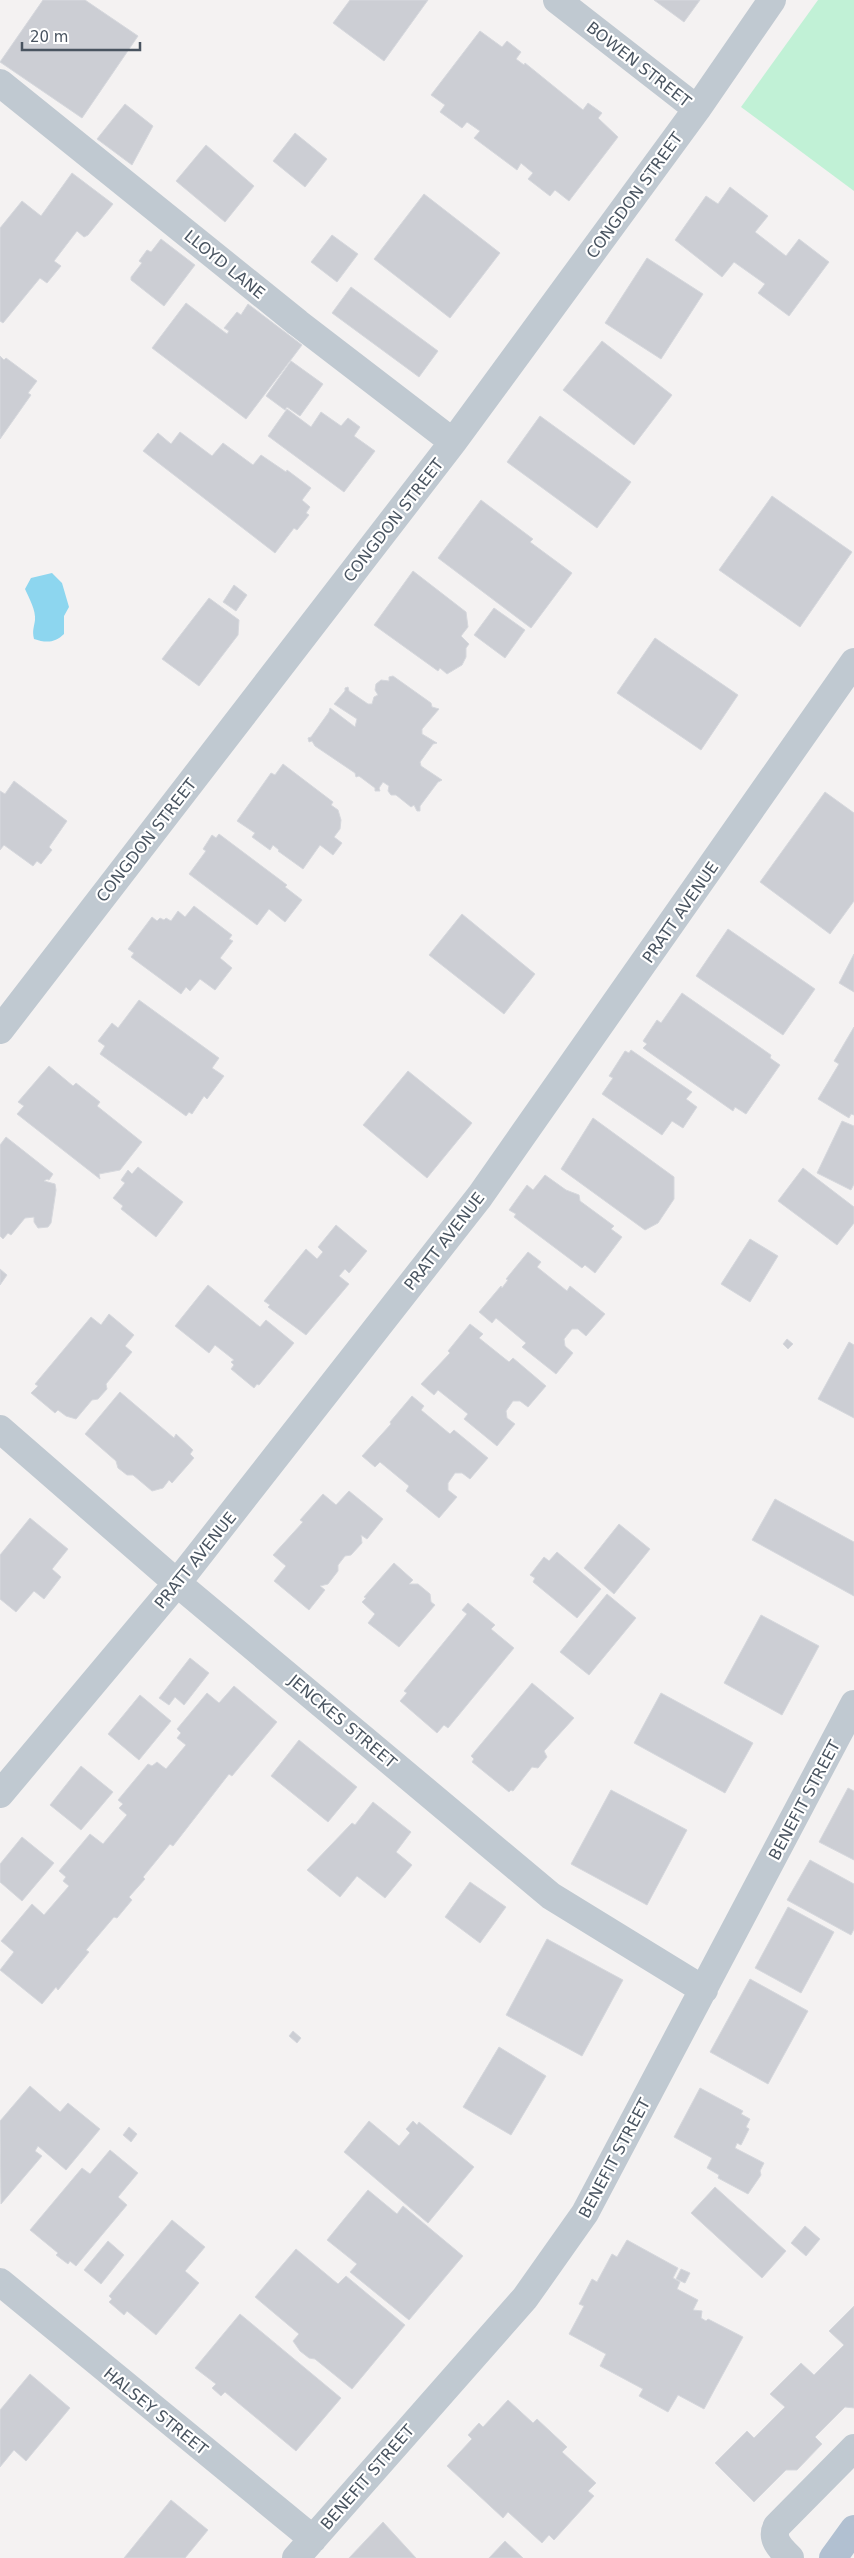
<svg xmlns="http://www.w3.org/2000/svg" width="854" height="2558" viewBox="0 0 854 2558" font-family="'DejaVu Sans',sans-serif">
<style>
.green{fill:#c1f1d6}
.water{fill:#8dd6ef}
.building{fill:#ccced4;stroke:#d6d8dd}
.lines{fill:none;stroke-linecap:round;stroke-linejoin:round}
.minor{stroke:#c0c9d1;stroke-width:28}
.major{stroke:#b1c0d1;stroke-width:28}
.labels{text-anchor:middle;stroke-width:4.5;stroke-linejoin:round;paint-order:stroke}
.street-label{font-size:16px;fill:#495460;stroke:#fff}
</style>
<rect width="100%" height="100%" fill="#f4f2f2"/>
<path class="green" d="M818,0h36v191l-113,-84z"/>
<path class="water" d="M52,573l10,10 7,24 -5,9v18c-9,9 -18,9 -30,5 -2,-9 0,-11 1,-19 1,-10 -6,-22 -10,-31l6,-11z"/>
<path class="building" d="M43,0h42l53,36 -56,82 -82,-56z
M350,0h78l-44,61 -51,-38z
M654,0h46l-16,22z
M480,31l22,16 5,-6 14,11 -5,7 8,6 1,-2 58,47 5,-7 14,10 -4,5 20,19 -49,64 -14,-11 -5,6 -22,-17 5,-6 -12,-10 -4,7 -43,-32 6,-7 -13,-9 -5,6 -22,-16 5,-7 -14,-10z
M125,104l28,22 -21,39 -35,-26z
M295,133l32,26 -22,28 -32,-26z
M206,145l48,41 -29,36 -49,-41z
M72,173l41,31 -25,31 -4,2 -7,-6 -23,30 7,5 -14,17 -7,-5 -37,45 -3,-2v-93l22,-27 19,15z
M730,187l38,29 -13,16 31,24 13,-17 30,23 -40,54 -31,-23 7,-9 -31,-22 -12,15 -47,-37 31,-44 12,8z
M424,194l76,59 -50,65 -76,-59z
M332,235l26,19 -21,28 -26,-20z
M161,239l34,26 -31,41 -33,-26v-3l11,-14 -3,-2 8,-11 4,2z
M647,258l56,36 -42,65 -56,-36z
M351,287l87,64 -19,26 -87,-64z
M186,303l41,31 2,-3 -5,-3 13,-16 4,3 7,-11 54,41 -56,74 -94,-71z
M602,341l70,54 -38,50 -71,-55z
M0,356l4,4 2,-2 31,23 -9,12 3,2 -31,44z
M291,361l32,23 -23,32 -13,-9 -2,3 -19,-14z
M287,409l24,18 10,-15 20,14 7,-8 12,9 -6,9 21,15 -31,41 -76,-56z
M540,416l91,66 -34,46 -90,-66z
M180,432l32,24 11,-13 30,22 8,-10 25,17 1,-2 24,18 -9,12 8,7 -4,6 3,2 -12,15 -3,-2 -19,25 -132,-102 15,-18 13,11z
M772,496l80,56 -52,75 -81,-57z
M481,500l52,39 -3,3 42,31 -41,55 -93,-70z
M413,571l53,41 2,15 -7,9 8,8 -3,4v9l-4,8 -15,9 -7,-6 -2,3 -64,-46z
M234,585l13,10 -11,16 -13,-9z
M209,598l30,22 -1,15 -39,51 -37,-27z
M494,608l31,22 -20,28 -31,-23z
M655,638l83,57 -37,55 -84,-57z
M393,676l38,27 1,4 7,2 -17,20v5l15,9 -4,1 -13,18 1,4 21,14 -4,2 -18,24v5h-3l-3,-6 -3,2 -15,-12h-5l-3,-4 1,-5 -6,-4 -4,6 1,3h-5v-3l-16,-12 -3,1 -1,-4 -40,-27 -3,-5 -3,1 -1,-4 3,-1 18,-25 1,-4 25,19 2,-8 -23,-15 11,-13v-3l3,-1 1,4 19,13h4l2,-7 4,-2 -3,-5 1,-6 5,-4 8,1v-4z
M283,764l50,38 -2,3 7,5 3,10 -1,9 -6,8 8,6 -9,12 -13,-10 -17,24 -25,-18 1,-1 -6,-5 -3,5 -18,-13 3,-4 -18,-12 34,-48 4,2z
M14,781l53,40 -18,26 3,3 -11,14 -4,-3 -4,5 -29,-21 -4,5v-59l5,3z
M825,792l29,21v88l-24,33 -70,-52z
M219,834l68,51 -2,2 17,13 -17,22 -16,-13 -12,16 -68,-51 17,-23 -3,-2 9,-14 4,3z
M194,906l38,29 -3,4 4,2 -13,17 12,10 -17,22 -15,-11 -10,12 -4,-4 -5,7 -50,-37 3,-4 -6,-4 24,-32 5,4 3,-3 4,2 2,-2 5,3 7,-10 7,6z
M462,914l73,60 -31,40 -75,-59z
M728,929l87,60 -32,46 -87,-59z
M854,954v38l-15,-9z
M682,993l89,62 -1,3 10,7 -34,49 -11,-7 -2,4 -90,-63 4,-4 -4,-3 14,-21 4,3z
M139,1000l80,58 -7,10 12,8 -17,23 -3,-3 -12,18 -3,-2 -3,4 -86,-62 5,-8 -7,-5 14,-18 6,5z
M854,1027v88l-3,-1 -2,4 -31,-19 21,-35 -5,-3z
M631,1050l61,42 -6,7 11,8 -14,21 -11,-7 -10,14 -60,-41 11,-16 -4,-2 16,-25 4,2z
M49,1066l24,20 3,-3 24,19 -3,4 45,36 -22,28 -21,4 1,5 -83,-65 7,-8 -6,-4z
M408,1071l64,52 -45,55 -64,-53z
M593,1118l81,59v22l-16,24 -13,7 -84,-61z
M842,1121l12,5v58l-3,6 -34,-17z
M6,1137l47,37 -4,6 -2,-1 -3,2 11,3 1,6 -5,33 -3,4 -10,1 -4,-6v-5l-9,1 -14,17 -3,-2 -5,6 -3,-3v-91z
M138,1167l45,35 -27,35 -35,-28 2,-3 -10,-8 12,-15 -4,-3 7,-10 4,4z
M803,1168l51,39v16l-17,22 -59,-44z
M545,1175l21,15 13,5 1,6 34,25 -3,3 11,8 -27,36 -10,-8 -3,3 -68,-51 2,-3 -7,-4 18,-25 6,5z
M336,1225l31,26 -18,22 -4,-4 -6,7 10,8 -43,51 -38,-28 2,-2 -6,-4 42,-52 11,10 6,-7 -5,-5z
M750,1239l28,17 -28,46 -29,-18z
M528,1252l13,10 -4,5 30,24 3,-5 35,28 -19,22 -8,-7h-6l-8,10 1,7 8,7 -17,21 -34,-27 4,-4 -30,-25 -4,5 -13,-11 22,-26 1,2 6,-8 -2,-1z
M0,1269l7,6 -7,10z
M208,1285l52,42 6,-7 28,23 -35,42 -2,-1 -3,4 -23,-19 3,-4 -3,-3 3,-2 -19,-15 -6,8 -34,-27z
M109,1314l25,21 -9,11 7,6 -26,32 1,5 -9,10 -6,1 -16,19 -10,-3 -8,-6 -3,3 -24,-20 7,-7 -3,-2 56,-67 10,8z
M470,1324l13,10 -4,4 30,24 4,-4 33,28 -18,21 -8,-6h-7l-7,10 1,7 8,6 -18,22 -33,-27 4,-5 -30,-24 -4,5 -13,-11 29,-31 -2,-2z
M787,1339l6,5 -5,5 -5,-5z
M849,1342l5,3v73l-36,-19z
M120,1392l54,46 2,-4 17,16 -3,4 4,4 -22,25 -3,-3 -6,8 -11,3 -19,-16h-6l-9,-7 -2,-7 -31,-27z
M412,1396l12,10 -3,4 29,24 4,-4 34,28 -18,21 -8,-6h-7l-7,10v7l9,7 -18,21 -33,-27 3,-5 -29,-24 -5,5 -13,-11 29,-32 -1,-2z
M349,1491l34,28 -16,20 -6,-4 1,8 -11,12 -6,1 -7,9v6l-10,13 -8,2 5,4 -16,20 -35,-29 12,-15 -13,-11 30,-33 -3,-2 23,-26 13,11z
M775,1499l79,43v54l-102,-56z
M30,1518l38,31 -16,20 9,8 -17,22 -10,-8 -18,21 -16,-13v-44z
M619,1524l31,25 -36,45 -30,-26z
M557,1552l44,37 -24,29 -44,-36 2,-4 -5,-3 14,-18 5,4z
M394,1563l19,17 -4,4h9l12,10 1,8 4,3 -36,42 -31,-24 7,-9 -13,-12 4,-4 -2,-1z
M607,1594l29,24 -47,57 -29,-23z
M468,1603l27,22 -4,4 23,19 -66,80 -4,-3 -7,8 -37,-32 7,-8 -3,-2 63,-77 -5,-4z
M761,1615l58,31 -37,69 -58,-32z
M190,1658l19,15 -25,32 -9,-8 -6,8 -10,-7z
M532,1683l42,35 -30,33 3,6 -9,11 -6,-1 -19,24 -2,-1 -2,2 -37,-30 2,-3 -3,-3z
M234,1686l43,36 -45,54 -3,-2 -56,72 -3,-2 -27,33 2,2 -16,18 3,3 -15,18 -3,-1 -28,33 3,2 -31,38 -2,-3 -14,17 -42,-34 14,-18 -13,-11 31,-37 12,11 25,-29 -6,-5 3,-4 -7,-6 31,-37 13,10 24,-29 -8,-7 4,-4 -5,-4 30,-36 4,2 5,-4 9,7 20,-24 -9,-7 4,-5 -4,-4 30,-36 12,10z
M661,1693l92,50 -28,50 -91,-50z
M140,1695l31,26 -32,39 -31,-26z
M299,1740l58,47 -29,35 -57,-46z
M81,1766l32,26 -32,38 -31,-25z
M848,1788l6,3v69l-35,-18z
M611,1790l76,40 -40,75 -76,-41z
M373,1802l38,30 -15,20 16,13 -27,33 -28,-22 -17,21 -33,-27 45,-47 3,2z
M22,1837l32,26 -32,38 -22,-19v-18z
M810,1860l44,24v45l-3,6 -64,-35z
M470,1882l36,25 -26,36 -35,-26z
M788,1907l46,25 -33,61 -46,-25z
M547,1939l76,41 -41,76 -76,-41z
M750,1979l58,32 -40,73 -58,-32z
M293,2031l8,7 -4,5 -8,-7z
M499,2047l47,29 -35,59 -48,-28z
M30,2086l30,26 8,-9 32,26 -34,41 -28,-24 -3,5 7,5 -41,48 -1,-83z
M700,2088l43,23 -2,3 9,5 -4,8 3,2 -8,16 -4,-2 -2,5 29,15 -4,8 1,4 -13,19 -30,-16 1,-3 -12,-7 5,-10 -38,-21z
M369,2121l30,25 11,-13 -4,-4 7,-8 4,4 2,-3 55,45 -46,56 -84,-71z
M129,2127l8,7 -6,8 -8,-7z
M110,2150l28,23 -20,24 9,8 -51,61 -6,-5 -2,3 -12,-9 2,-2 -28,-23 52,-62 8,6z
M715,2187l71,64 -24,27 -71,-65z
M368,2190l29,24 6,-8 60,50 -54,64 -59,-48 7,-8 -30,-24z
M172,2220l33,27 -20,24 14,12 -43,52 -29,-24 -3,4 -15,-13 3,-3 -3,-3z
M805,2226l15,13 -14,17 -15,-13z
M627,2240l51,28 -5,10 7,4 -3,7 21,11 -5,10 9,1 -1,7 5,3 2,-2 35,18 -39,72 -26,-14 -10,17 -29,-16 4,-7 -43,-23 6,-12 -37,-20 15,-28 -5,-2 13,-25 5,3 15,-28 5,3z
M108,2241l16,14 -23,29 -17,-14z
M296,2249l42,35 8,-8 59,49 -53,64 -37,-30 -6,-1 -9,-7 -7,-10 6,-7 -44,-37z
M681,2269l9,4 -5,10 -9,-4z
M854,2306v102l-9,-1 -30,30 7,7 -25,26h-11l-32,32 -39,-39 32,-32 7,7 31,-31 -15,-13 31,-31 13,12 30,-30 -15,-14z
M240,2314l101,84 -45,53 -71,-59 -4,4 -9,-8 4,-4 -21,-16z
M30,2374l40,34 -44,53 -12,-11 -14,17v-57z
M508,2400l25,23 4,-4 30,28 -5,5 34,31 -8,8 6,5 -40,44 -5,-5 -7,8 -34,-31 -5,6 -56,-52 25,-27 -4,-4 11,-12 4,4z
M171,2500l37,30 -23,28h-61z
M383,2522l33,36h-67z
M505,2541l18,17h-34z"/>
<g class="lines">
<path class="minor" d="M557,0l140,109
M0,83l298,240 155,119
M0,1030l453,-588 244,-333 75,-109
M0,1429l177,154 374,313 153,94
M0,1794l177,-211 303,-387 374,-534
M0,2282l313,257
M296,2558l229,-260 60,-85 269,-509
M790,2558c-9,-9 -20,-19 -13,-32l77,-78"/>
<path class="major" d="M833,2558l21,-29"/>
</g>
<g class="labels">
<g class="street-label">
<text transform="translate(639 64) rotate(38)" y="6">BOWEN STREET</text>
<text transform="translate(634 195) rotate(-54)" y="6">CONGDON STREET</text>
<text transform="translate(225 264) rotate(39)" y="6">LLOYD LANE</text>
<text transform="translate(393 520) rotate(-52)" y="6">CONGDON STREET</text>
<text transform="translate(146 840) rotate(-52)" y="6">CONGDON STREET</text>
<text transform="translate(680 912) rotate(-55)" y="6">PRATT AVENUE</text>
<text transform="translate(444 1241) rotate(-52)" y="6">PRATT AVENUE</text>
<text transform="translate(195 1560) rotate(-51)" y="6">PRATT AVENUE</text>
<text transform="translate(343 1721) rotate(40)" y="6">JENCKES STREET</text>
<text transform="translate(804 1800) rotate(-62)" y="6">BENEFIT STREET</text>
<text transform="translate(614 2158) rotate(-62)" y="6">BENEFIT STREET</text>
<text transform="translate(156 2411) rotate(39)" y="6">HALSEY STREET</text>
<text transform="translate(367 2477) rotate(-49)" y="6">BENEFIT STREET</text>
</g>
</g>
<path d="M22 42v8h118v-8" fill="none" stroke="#495460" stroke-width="2.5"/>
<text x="30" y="42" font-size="15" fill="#495460" stroke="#ffffff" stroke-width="4" paint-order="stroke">20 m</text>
</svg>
